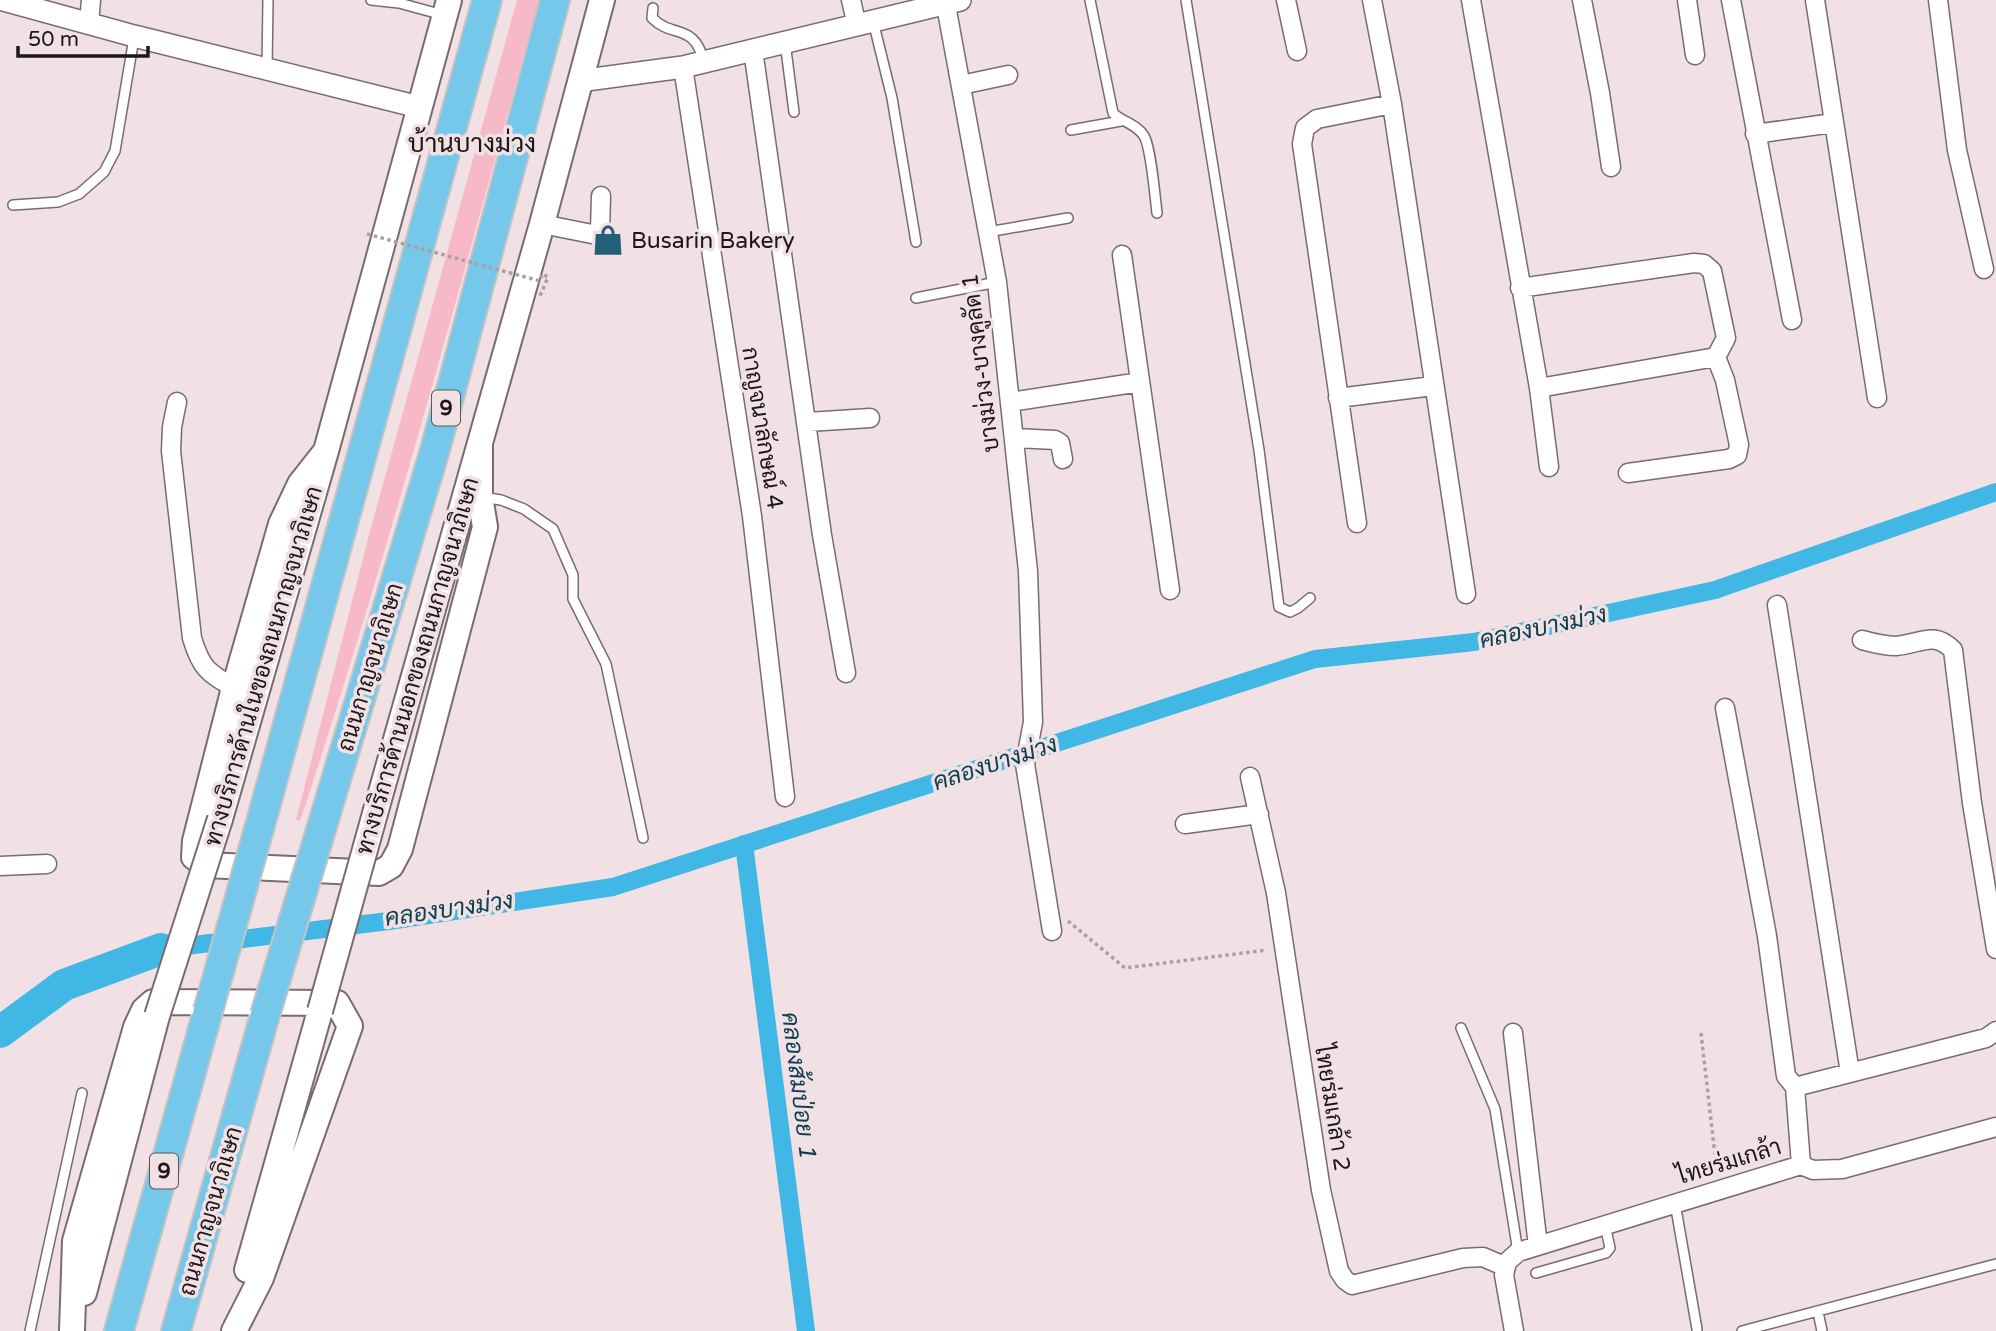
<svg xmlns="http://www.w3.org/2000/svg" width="1996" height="1331" viewBox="0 0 1996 1331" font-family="'Varela Round',Sarabun,sans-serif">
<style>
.green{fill:#f7b9c8}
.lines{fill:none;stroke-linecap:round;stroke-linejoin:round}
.canal{stroke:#40b7e5;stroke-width:18}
.river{stroke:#40b7e5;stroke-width:32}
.service-casing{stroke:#796b6e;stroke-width:12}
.minor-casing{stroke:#796b6e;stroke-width:21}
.tertiary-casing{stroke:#796b6e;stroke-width:24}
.secondary-casing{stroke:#796b6e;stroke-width:28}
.trunk-casing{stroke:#c4c3c3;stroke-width:32}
.path{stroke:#ab9fa1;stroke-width:3.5;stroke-dasharray:3.5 3.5;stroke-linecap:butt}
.service{stroke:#fff;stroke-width:9}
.minor{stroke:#fff;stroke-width:18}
.tertiary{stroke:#fff;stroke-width:21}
.secondary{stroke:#fff;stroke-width:24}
.trunk{stroke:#76c8eb;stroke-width:28}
.secondary-bridge-casing{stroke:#796b6e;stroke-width:28;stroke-linecap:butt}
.trunk-bridge-casing{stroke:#c4c3c3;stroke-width:32;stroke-linecap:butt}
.path-bridge{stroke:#ab9fa1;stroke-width:3.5;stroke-dasharray:3.5 3.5;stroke-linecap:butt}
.secondary-bridge{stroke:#fff;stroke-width:24}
.trunk-bridge{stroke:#76c8eb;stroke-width:28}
.labels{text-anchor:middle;stroke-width:7;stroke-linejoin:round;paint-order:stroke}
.shield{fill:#f1e1e4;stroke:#5d5456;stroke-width:2}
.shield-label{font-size:21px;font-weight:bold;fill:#1d1719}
.poi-label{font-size:23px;fill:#1d1719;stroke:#f1e1e4;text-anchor:start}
.street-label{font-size:23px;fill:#1d1719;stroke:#f1e1e4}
.water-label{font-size:24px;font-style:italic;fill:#0c3f52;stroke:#f1e1e4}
.quarter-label{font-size:26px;fill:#1d1719;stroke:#f1e1e4}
</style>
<rect width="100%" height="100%" fill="#f1e1e4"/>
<path class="green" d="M517,0h22c-76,275 -149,550 -239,821l-4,-1 74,-289z"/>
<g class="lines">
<path class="canal" d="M744,844l62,487
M161,949l228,-28 224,-34 702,-228 159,-17 241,-52 281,-98"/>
<path class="river" d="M0,1032l64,-47 97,-36"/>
<defs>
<path id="service" d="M371,0l28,3 44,12
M1090,0l23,113c9,9 24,11 31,23 7,11 11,61 13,77
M1186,0l73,450 20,157 11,5 8,-4 12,-10
M653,8l-1,10c21,21 42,4 52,44
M873,21l19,77 24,144
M785,42l9,70
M267,68l1,-68
M1071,130l50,-9
M13,205l45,-3 21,-8 25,-22 11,-21 19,-113
M988,232l80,-14
M916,298l81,-16
M482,497l19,3 23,9 29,20 20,46v24l33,65 37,174
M1461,1028l34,81 23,143
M1675,1203l22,126
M1536,1273l70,-20 4,-5 -5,-23
M1818,1312l4,19
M30,1331l52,-238
M1742,1331l254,-67"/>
<path id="minor" d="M851,0l6,26
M945,0l52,282 31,289 5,151 -8,42 27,167
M1286,0l11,51
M1372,0l20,104 74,490
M1471,0l68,388 10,79
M1582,0l18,93 11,74
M1687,0l8,55
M1731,0l61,320
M1815,0l62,398
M1938,0l19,150 27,119
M89,23l2,-23
M753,50l69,485 24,138
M683,67l69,449 33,281
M961,85l47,-10
M1755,134l78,-11
M542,224l55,11 3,-4 1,-35
M1122,255l48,335
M1520,288l174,-25 10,1 8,7 14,67 -10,19
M1539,388l177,-31 9,23 14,65 -2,10 -8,4 -101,14
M1338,398l95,-12
M177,402l-5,25 -1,24 21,187c9,30 15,34 42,50
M1010,402l130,-20
M808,422l62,-4
M1014,438l41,2 5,3 3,16
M1357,523l-55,-379 3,-16 12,-9 75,-15
M1777,605l73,468
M1862,640c11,3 22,6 34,6 25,-2 37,-16 57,4l19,153 24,146
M1725,708l42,228 19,140 9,11
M1250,777l26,116 45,297 18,81 6,9 7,5 111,-27 20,-1 23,10
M1185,824l74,-10
M0,866l47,-2
M1513,1033l25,213
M1801,1165l12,5 29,-1 154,-42
M1514,1331l-10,-56 3,-13 11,-10 283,-87 -6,-78 191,-49 10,-7"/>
<path id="tertiary" d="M3,0l131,36 285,71
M579,81l104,-14 277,-67"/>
<path id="secondary" d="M326,451l-26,33 -19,40 -47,164 -39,153 -1,16 11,8 174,8 12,-7 9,-17 85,-322 -5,-31v-52
M376,810l166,-586 60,-224
M220,819l106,-368 123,-451
M247,1270l73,-259
M84,1293l73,-277
M72,1331l3,-90 61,-214 8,-17 9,-8 184,1 13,23 -89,252 -27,53"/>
<path id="trunk" d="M264,811l223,-811
M326,813l109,-363 120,-450
M119,1331l89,-320
M176,1331l89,-316"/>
</defs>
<use href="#service" class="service-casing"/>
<use href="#minor" class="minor-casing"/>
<use href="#tertiary" class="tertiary-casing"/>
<use href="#secondary" class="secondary-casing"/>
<use href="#trunk" class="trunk-casing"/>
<path class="path" d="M1068,921l57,47 142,-18
M1701,1033l16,140"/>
<use href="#service" class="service"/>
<use href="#minor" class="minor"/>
<use href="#tertiary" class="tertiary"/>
<use href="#secondary" class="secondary"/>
<use href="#trunk" class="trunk"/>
<defs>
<path id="secondary-bridge" d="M320,1011l56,-201
M157,1016l63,-197"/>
<path id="trunk-bridge" d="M208,1011l56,-200
M265,1015l61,-202"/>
</defs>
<use href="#secondary-bridge" class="secondary-bridge-casing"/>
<use href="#trunk-bridge" class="trunk-bridge-casing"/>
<path class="path-bridge" d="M367,234l173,47 2,-7 6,3 -8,19"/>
<use href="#secondary-bridge" class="secondary-bridge"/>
<use href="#trunk-bridge" class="trunk-bridge"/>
</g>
<defs>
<symbol id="shop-bare" viewBox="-9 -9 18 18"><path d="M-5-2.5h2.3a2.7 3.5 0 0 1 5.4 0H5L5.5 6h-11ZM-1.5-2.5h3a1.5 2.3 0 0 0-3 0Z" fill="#235f77" stroke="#f1e1e4" stroke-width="2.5" paint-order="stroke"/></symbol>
</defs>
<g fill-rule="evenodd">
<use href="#shop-bare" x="586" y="218" width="44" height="44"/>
</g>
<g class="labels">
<g class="shield">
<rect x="432" y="390.5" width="28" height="35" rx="5"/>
<rect x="150" y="1153.5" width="28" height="35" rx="5"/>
</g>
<g class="shield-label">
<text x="446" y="415">9</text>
<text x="164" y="1178">9</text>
</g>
<g class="poi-label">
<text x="631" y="248">Busarin Bakery</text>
</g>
<g class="street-label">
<text transform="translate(980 363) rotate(-97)" y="8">บางม่วง-บางคูลัด 1</text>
<text transform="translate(763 428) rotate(81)" y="8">กาญจนาลักษณ์ 4</text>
<text transform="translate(263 666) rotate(-74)" y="8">ทางบริการด้านในของถนนกาญจนาภิเษก</text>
<text transform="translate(417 666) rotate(-74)" y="8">ทางบริการด้านนอกของถนนกาญจนาภิเษก</text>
<text transform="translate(370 667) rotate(-73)" y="8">ถนนกาญจนาภิเษก</text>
<text transform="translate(1333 1108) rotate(81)" y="8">ไทยร่มเกล้า 2</text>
<text transform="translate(1729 1161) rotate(-17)" y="8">ไทยร่มเกล้า</text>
<text transform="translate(210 1211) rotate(-74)" y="8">ถนนกาญจนาภิเษก</text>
</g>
<g class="water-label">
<text transform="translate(1543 627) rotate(-12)" y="8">คลองบางม่วง</text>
<text transform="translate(995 763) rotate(-18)" y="8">คลองบางม่วง</text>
<text transform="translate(449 909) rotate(-8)" y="8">คลองบางม่วง</text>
<text transform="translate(799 1085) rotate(83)" y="8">คลองส้มป่อย 1</text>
</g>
<g class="quarter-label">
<text x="472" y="152">บ้านบางม่วง</text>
</g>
</g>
<path d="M18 46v10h130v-10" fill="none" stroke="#1d1719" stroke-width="3.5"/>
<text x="28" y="46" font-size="21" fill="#1d1719" stroke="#f1e1e4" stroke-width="5" paint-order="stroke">50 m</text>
</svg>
